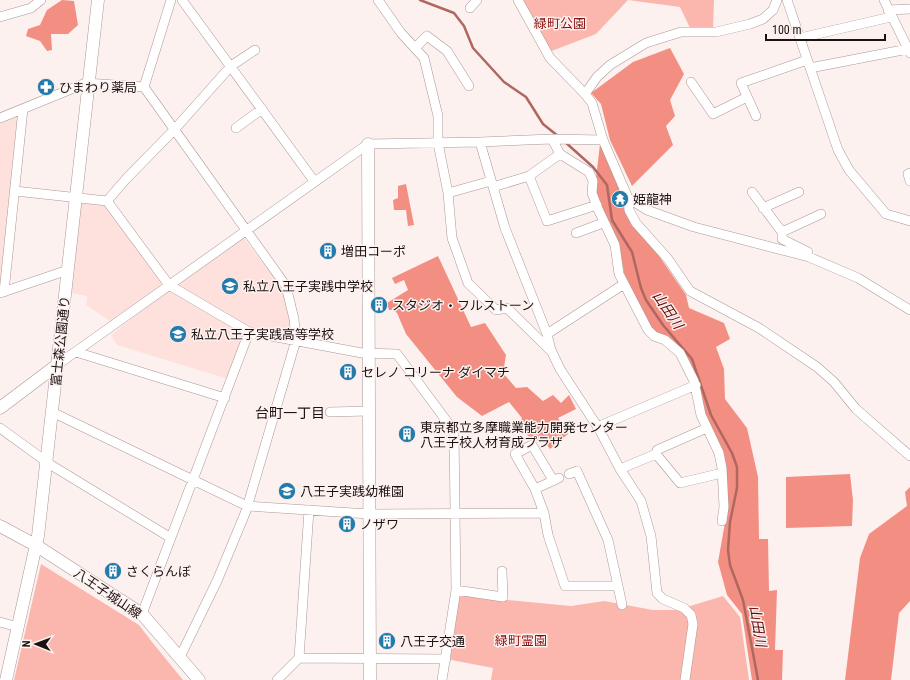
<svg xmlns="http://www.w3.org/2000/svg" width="910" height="680" viewBox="0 0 910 680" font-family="'Roboto Condensed','Noto Sans JP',sans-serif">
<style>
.built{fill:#fee1dd}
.green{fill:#fbb7ae}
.forest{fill:#f38e82}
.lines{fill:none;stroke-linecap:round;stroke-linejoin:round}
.stream{stroke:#b0675f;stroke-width:2.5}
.street-casing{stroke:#aa9895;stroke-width:10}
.secondary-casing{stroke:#aa9895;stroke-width:13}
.street{stroke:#fff;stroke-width:9}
.secondary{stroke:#fff;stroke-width:12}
.labels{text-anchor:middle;stroke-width:3;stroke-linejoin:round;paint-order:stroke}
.park-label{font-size:13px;fill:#8a1011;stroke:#fdf1ef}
.poi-label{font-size:13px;fill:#1a1312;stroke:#fdf1ef;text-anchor:start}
.street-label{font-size:13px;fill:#1a1312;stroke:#fdf1ef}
.water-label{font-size:14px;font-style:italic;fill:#65090a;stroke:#fdf1ef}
.neighbourhood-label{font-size:14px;fill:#1a1312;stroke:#fdf1ef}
</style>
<rect width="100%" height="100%" fill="#fdf1ef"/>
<path class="built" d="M18,115l-18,176v-169z
M81,202l23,2 58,80 -52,37 -24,-16 1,-9 -16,-3z
M244,238l38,50 8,31 1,16 -40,-6 -74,-44z
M169,289l77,44 -18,46 -111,-34 -6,-10z"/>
<path class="green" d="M521,0h107l-32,34 -47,18z
M628,0h86l-1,29 -22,1 -11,-23z
M41,564l98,61 13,17 31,38h-169z
M456,590l51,10 64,6 33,-5 49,9h24l46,-14 17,21 9,63h-258l2,-12 -47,-9z"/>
<path class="forest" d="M62,0l12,1 4,24 -10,9h-17l1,16 -5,1 -7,-10 -14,-5 2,-7 12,-4 7,-15z
M670,48l14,26 -14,26 5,16 -9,10 7,19 -41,41 -22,-46 -9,-36 -10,-11 42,-31z
M600,144l39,87 18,22 29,42 3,13 35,15 6,16 -14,8 8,22 1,30 22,29 11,49 1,62h9l1,52 8,-1 -2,60h8l-1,30h-30l-10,-66 -15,-19 -9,-33 10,-56 -2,-40 -6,-20 -17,-35 -12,-44 -40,-38 -27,-56 -5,-30 -11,-21 -11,-28 -1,-16z
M406,184l8,41 -6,1 -2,-16h-12l-1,-10 5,-2v-12z
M438,256l33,71 14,-4 21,32 -3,18 13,15 11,-1 16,14 10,-6 8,8 8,-8 7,14 -18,9 10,16 -18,15 -8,-11 -9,4 -8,-10 2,-3 -7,-7 2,-4 -13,-16 -27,14 -25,-19 -51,-63 -9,-21 -4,-3h-4l-2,-7 21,-13 -4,-10 -9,4 -3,-6z
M850,474l3,26 -1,26 -66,2v-51z
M910,487v114l-11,12 -8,67h-46l15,-122 9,-24 38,-28 -2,-14z"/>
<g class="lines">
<path class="stream" d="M420,0l34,13 10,13 9,22 31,34 22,15 17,27 15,12
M565,142l28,25 14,18 5,35 20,32 9,36 5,12 17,25 29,34 19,56 21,38 5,14v21l-7,34 -2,28 2,15 13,35 15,80"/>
<defs>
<path id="street" d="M182,0l132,181
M378,0l23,33 23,25 14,58v27l10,50 43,-12
M518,0l32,58 35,36 7,9 11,37 25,58 19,12 47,17 115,30 49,21 52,32
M787,0l51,150 11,20 37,44 24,7
M884,0l26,53
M470,8l7,-8
M888,10l22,-1
M0,17l31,-9 10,-8
M800,38l91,-21
M415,48l12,-12 20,15 22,35
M810,68l98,-19
M691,82l22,32 34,-17
M144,87l142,199 8,33 2,21 -50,171 -29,70 -37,76
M144,87l27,-87
M585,94l12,-17 13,-12 36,-22 35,-11h35l34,-8 13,-5 10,-9 4,-10
M756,116l-15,-33 66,-23
M0,118l86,-35 58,4
M236,128l26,-19
M552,139l8,15 29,18 4,9 -1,12 6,16 17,36 4,29 29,56 6,6 11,4 15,13 14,28 7,34 18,38 3,15 2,39 -2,14
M480,142l25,86 42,106 4,16 9,19 39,60 21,40 21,32 10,35 6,57 6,6 21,9 7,7 2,9 -8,56
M910,173l-2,1 2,7
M529,176l18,45 50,-16
M493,187l36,-11 31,-22
M15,191l92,10 62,84 80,47 113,21 35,1 57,77 2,159 -14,90
M752,192l30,40v7l26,13
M448,193l4,45 16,45 28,27 11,-2 44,43
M628,198l1,12 7,13 32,36 22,32 69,37 58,39 17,15 22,27 54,47
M107,201l19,-22 48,-49 57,-64 24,-16
M763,208l36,-16
M782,232l39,-18
M576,233l27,-10
M4,292l19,-183
M0,293l62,-21h5
M547,334l77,-50
M76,352l149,46
M57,365l311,-221 112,-2 72,-3 51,1
M52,412l195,94 122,8 175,-1 4,22 17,51h53l-10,-46 -31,-69 -8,3
M330,412l38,-1
M597,427l99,-42
M0,428l51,37 120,73
M656,454l24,29 42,-10
M620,469l36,-15 1,-4 50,-22
M535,489l24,-11
M544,513l-9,-24 -20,-35 17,-9 21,35
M618,586l4,19
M456,590l47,7 -1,-26
M142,614l107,-282
M0,622l18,5
M299,658l147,1
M277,680l22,-22 10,-148"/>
<path id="secondary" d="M368,144l2,536
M0,408l57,-43
M0,526l37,20 105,68 57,66
M6,680l32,-144 60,-536"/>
</defs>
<use href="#street" class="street-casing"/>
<use href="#secondary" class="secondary-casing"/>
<use href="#street" class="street"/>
<use href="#secondary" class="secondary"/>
</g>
<defs>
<symbol id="pharmacy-disc" viewBox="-11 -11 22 22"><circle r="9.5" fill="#247baa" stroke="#fdf1ef"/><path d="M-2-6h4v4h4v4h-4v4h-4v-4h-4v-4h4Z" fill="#fff"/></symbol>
<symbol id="temple-disc" viewBox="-11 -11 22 22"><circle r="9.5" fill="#247baa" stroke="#fdf1ef"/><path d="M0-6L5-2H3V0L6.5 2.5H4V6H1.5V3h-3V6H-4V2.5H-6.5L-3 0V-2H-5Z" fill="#fff"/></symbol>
<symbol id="building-disc" viewBox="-11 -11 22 22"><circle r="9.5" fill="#247baa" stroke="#fdf1ef"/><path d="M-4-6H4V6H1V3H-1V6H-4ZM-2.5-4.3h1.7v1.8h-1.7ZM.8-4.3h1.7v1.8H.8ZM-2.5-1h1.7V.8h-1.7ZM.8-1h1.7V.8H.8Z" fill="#fff"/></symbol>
<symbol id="school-disc" viewBox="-11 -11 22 22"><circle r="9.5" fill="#247baa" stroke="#fdf1ef"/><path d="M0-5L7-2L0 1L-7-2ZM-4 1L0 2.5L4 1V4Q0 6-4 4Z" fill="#fff"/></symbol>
</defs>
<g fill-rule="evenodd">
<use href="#pharmacy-disc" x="36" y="77" width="20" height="20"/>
<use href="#temple-disc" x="610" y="189" width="20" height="20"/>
<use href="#building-disc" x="318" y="241" width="20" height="20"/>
<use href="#school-disc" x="220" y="276" width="20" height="20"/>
<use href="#building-disc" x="369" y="295" width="20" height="20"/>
<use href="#school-disc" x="168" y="324" width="20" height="20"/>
<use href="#building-disc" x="338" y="362" width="20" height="20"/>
<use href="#building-disc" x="397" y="424" width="20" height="20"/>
<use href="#school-disc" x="277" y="481" width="20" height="20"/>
<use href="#building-disc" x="337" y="514" width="20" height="20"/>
<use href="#building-disc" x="103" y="561" width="20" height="20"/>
<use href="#building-disc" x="377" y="631" width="20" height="20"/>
</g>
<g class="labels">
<g class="park-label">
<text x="560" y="28">緑町公園</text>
<text x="521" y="645">緑町霊園</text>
</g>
<g class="poi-label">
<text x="59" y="92">ひまわり薬局</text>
<text x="633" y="204">姫龍神</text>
<text x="341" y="256">増田コーポ</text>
<text x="243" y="291">私立八王子実践中学校</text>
<text x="392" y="310">スタジオ・フルストーン</text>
<text x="191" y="339">私立八王子実践高等学校</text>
<text x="361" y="377">セレノ コリーナ ダイマチ</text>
<text x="420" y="432">東京都立多摩職業能力開発センター<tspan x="420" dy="15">八王子校人材育成プラザ</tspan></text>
<text x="300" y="496">八王子実践幼稚園</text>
<text x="360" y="529">ノザワ</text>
<text x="126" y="576">さくらんぼ</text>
<text x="400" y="646">八王子交通</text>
</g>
<g class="street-label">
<text transform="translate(60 341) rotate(-84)" y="5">富士森公園通り</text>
<text transform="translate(108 593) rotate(34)" y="5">八王子城山線</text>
</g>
<g class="water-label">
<text transform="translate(668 310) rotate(56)" y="5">山田川</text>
<text transform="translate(758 626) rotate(80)" y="5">山田川</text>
</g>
<g class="neighbourhood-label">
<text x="290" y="418">台町一丁目</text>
</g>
</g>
<g transform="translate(36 644) rotate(271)" stroke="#fdf1ef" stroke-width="3" paint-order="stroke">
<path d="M0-3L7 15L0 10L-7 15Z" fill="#1a1312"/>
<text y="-6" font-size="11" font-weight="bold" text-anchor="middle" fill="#1a1312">N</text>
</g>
<path d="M766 34v6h119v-6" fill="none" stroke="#1a1312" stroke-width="2"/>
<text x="772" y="34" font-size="12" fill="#1a1312" stroke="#fdf1ef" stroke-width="3" paint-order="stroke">100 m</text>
</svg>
